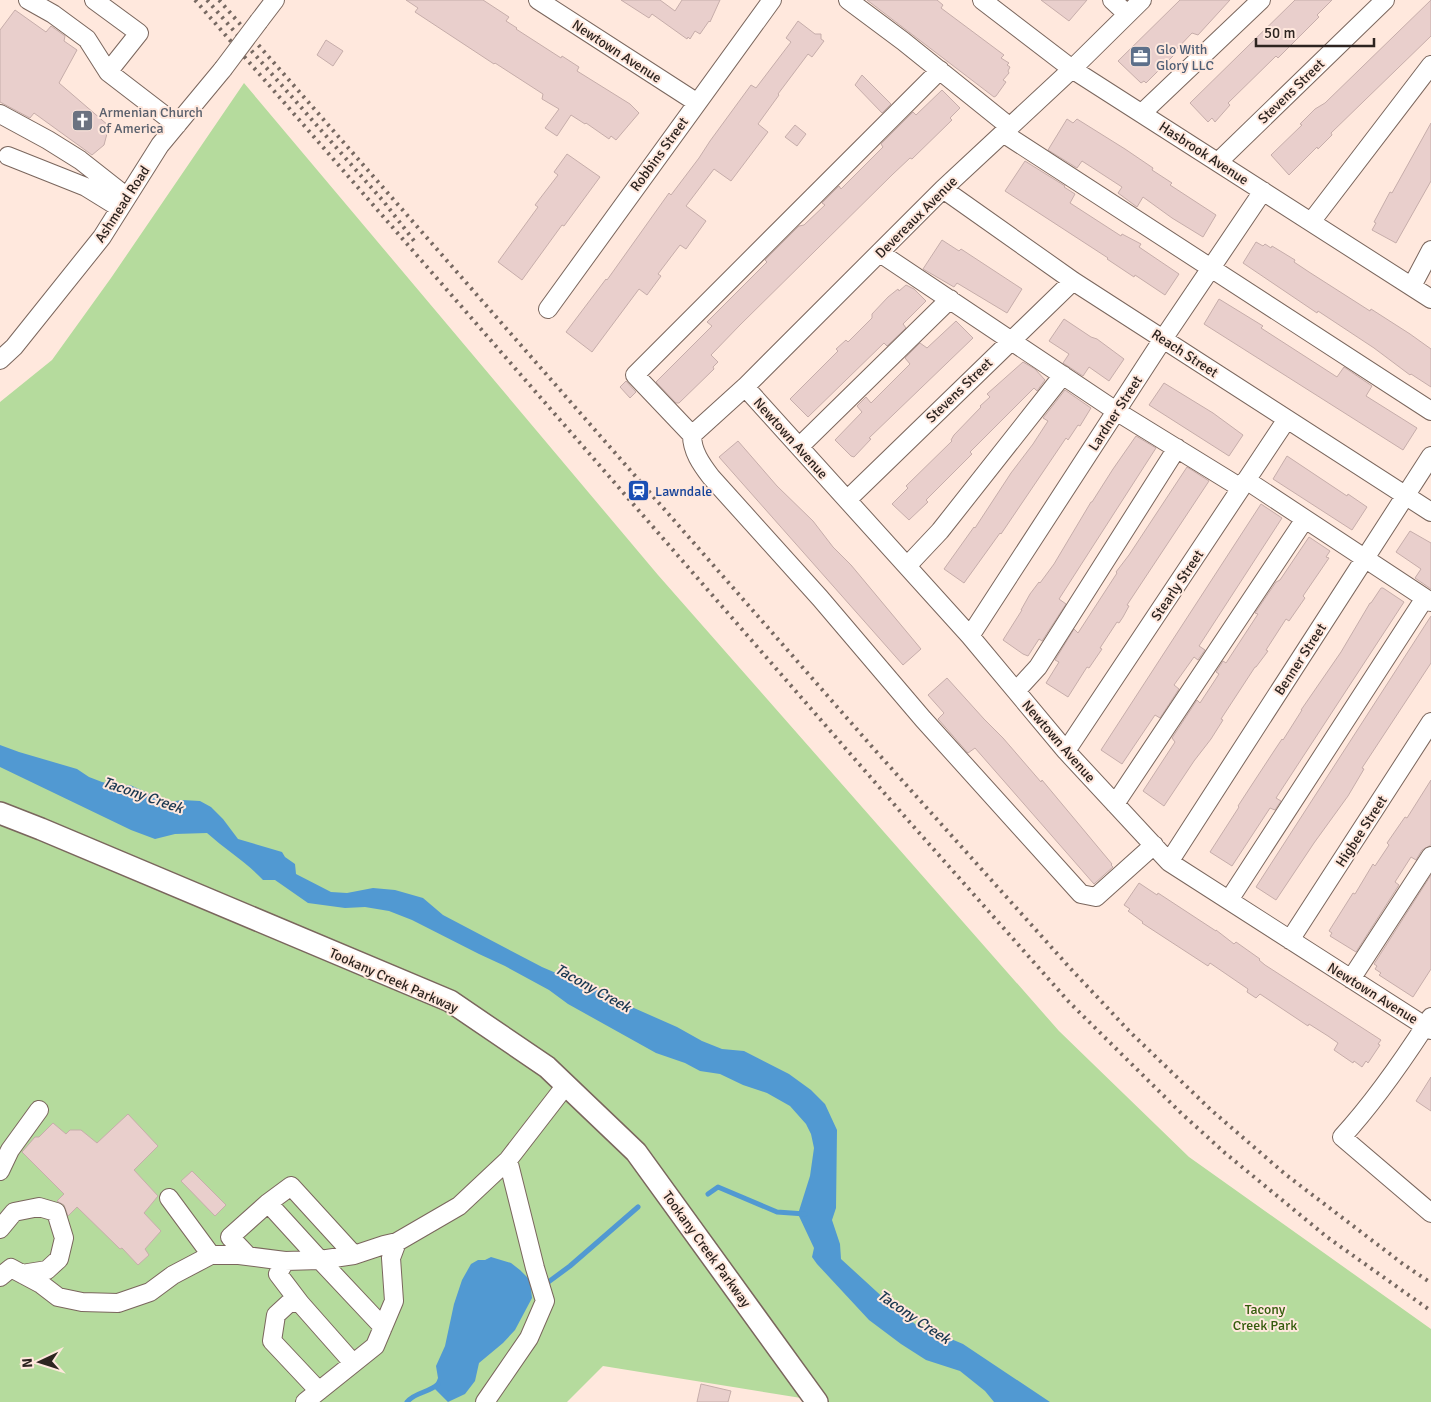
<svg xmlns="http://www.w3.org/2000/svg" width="1431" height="1402" viewBox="0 0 1431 1402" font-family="Signika,sans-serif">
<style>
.green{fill:#b5db9d}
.water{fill:#5199d2}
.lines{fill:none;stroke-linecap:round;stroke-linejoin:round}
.stream{stroke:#5199d2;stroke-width:5}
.building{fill:#e9cfcc;stroke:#c6adaa}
.minor-casing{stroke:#7a665d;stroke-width:20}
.major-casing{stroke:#7a665d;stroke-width:24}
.minor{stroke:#fff;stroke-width:18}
.major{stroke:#fff;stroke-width:21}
.rail{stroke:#776962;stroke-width:4;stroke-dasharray:2.5 5;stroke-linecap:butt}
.minor-bridge-casing{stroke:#7a665d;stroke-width:20;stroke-linecap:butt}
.minor-bridge{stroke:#fff;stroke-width:18}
.labels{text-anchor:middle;stroke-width:4;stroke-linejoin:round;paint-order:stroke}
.service-label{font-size:14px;fill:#4e5e75;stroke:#ffe8dd;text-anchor:start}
.street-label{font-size:14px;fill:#2d2420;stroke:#ffe8dd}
.worship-label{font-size:14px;fill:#5b616d;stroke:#ffe8dd;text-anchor:start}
.transit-label{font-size:14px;fill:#164399;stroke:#ffe8dd;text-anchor:start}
.park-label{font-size:14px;fill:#335b0b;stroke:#ffe8dd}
.water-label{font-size:15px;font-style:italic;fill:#193750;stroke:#ffe8dd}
</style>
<rect width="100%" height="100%" fill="#ffe8dd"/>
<path class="green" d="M244,83l414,492 401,456 130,126 242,172v73h-605l-223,-36 -36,36h-567v-1000l52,-42 59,-82z"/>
<path class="water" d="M0,745l19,7 58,17 12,8 13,5 18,4 10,-1 38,17 14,-2 18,1 11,6 12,12 15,20 44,13 3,5 10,7 1,10 35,18 16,1 26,-5 22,2 28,8 20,17 99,52 21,9 24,7 22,14 68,30 25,14 20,8 22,2 45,23 22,16 14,14 12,26 -1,78 -4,12 8,24 1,15 59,54 22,16 22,7 19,8 87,58h-56l-9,-11 -25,-20 -34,-11 -25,-16 -32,-24 -52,-56 -5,-7 2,-9 -16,-34 12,-38 4,-28 -3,-14 -5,-10 -16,-18 -23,-13 -24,-8 -23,-11 -20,-3 -15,-8 -29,-10 -88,-49 -19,-14 -44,-24 -26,-12 -67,-34 -23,-9 -24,-4 -20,1 -37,-5 -33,-23h-12c-18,-19 -37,-30 -56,-47l-32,1 -20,5 -24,-9 -131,-63z
M491,1257l20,6 9,7 10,10 2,18 -17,32 -12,13 -24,20 -4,18 -10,13 -17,8 -14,-14 4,-10 -2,-12 9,-20 9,-42 8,-24 9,-16 7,-4h7z"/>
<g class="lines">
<path class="stream" d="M708,1194l10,-7 59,25 28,2
M547,1283l23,-17 68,-59
M407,1402c8,-10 22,-9 31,-18"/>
</g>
<path class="building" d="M406,0h77l26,17 -3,4 11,7 -1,1 45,29 1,-2 17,11 -2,4 53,33 9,9 -23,27 -5,-4 -2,3 -23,-16 -1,1 -14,-9 -14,21 -12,-8 14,-19 -17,-10 1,-5 -48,-31 -1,1 -79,-52 3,-4z
M621,0h39l15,11 7,-11h38l-10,22 -1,-1 -9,13 -5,-3 -5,8 -2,-2 -1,2 -35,-25 -3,4z
M867,0h70l6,5 -2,3 63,47 -3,3 8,5 -2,2 3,2 -2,4 1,2 -6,7 3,2 -10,14 -2,1z
M1041,0h46l-18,21z
M1180,0h50l-32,35 -6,-2 -19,20 2,1 -29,29 -2,-2 -3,2 -23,-22z
M1295,0h37l-15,15 2,2 -41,41 -2,-2 -48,47 2,2 -15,17 -3,-4 -4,4 -18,-19z
M1431,0v36l-100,97 1,2 -14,14 -1,-2 -28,28 -18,-20 31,-30 -2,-1 15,-15 10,-6z
M15,10l31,22 5,-6 14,10 -1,5 13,9 -18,33 50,43 -5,19 -12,10 -58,-42 -4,5 -30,-16v-72z
M798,21l17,13h6v5l3,2 -12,16 -4,-3 -30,40 1,1 -21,29 10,8 -37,49 -17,-12 -28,37 20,15 -20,28 -6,-4 -22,29 3,2 -14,19 -8,-6 -47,63 -26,-20 40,-53 1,1 62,-87 2,2 28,-37 11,-17 41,-56 5,3 35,-46 -5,-4z
M326,40l17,11 -10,15 -16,-11z
M862,75l29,29 -9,9 -27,-28z
M942,90l18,18 -10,10 2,2 -40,39 -2,-1 -17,16 -153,151 -29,30 7,7 -5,5 1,2 -35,34h-3l-20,-21 56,-56 -5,-4 60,-60 -2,-2 34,-34 5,-1 21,-20 -3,-2 17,-17 2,3 42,-42 -2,-3 32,-32 3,3z
M1067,119l6,4 4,-4 48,30 28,19 -1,2 20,13 -2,2 46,30 -13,22 -31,-19 -29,-21 -6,10 -19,-14 4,-6 -40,-26 -5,7 -29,-18z
M1431,123v58l-35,62 -24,-13 4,-7 -2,-1 16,-30 2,1z
M795,125l11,9 -9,12 -12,-9z
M567,154l33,23 -36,49 -2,-1 -40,55 -24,-18 40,-55 -3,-2 23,-30 -4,-3z
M1025,161l40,25 -1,1 11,7 -5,9 51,33 1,-2 19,10 -2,3 40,27 -14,21 -30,-20 -1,2 -27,-18 1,-1 -103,-67z
M942,240l17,11 2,-2 61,40 -15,24 -50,-30 -3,4 -31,-18z
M1256,242l7,4 2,-2 6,4 1,-2 23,14 -1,2 15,10 61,39 1,-2 39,25 21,15v38l-20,-13 -1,1 -36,-27 -56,-37 -1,2 -74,-50z
M906,285l8,4 12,12 -23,23 3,4 -19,18 -3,-3 -76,74 -18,-18 48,-48 -2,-2 10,-9 2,2 24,-24v-4l16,-17 10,-8 1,2z
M1219,299l44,27 -2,2 76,49 7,-10 28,19 -6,10 51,32 -14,22 -199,-126z
M1064,319l27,18 6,2 27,20 -15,22 -20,-14 -6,9 -20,-13 6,-9 -20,-13z
M956,321l17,17 -104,100 2,1 -17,18 -3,-1 -16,-16 27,-28 -5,-6 9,-9 5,6 39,-39 -5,-6 15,-15 7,5z
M1023,362l12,7 10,11 -8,11 -3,-3 -64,64 2,2 -46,46 2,2 -19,18 -17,-16 16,-16 -2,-2 46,-45 -1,-1 3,-5 27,-28 -1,-1 10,-9 -3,-3z
M626,381l10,11 -6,6 -10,-11z
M1164,383l49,30 30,22 -14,21 -80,-51z
M1065,390l26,18 -11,18 -2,-1 -10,15 -2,-2 -65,96 -1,-1 -36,50 -20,-14 30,-42 1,1 36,-55 22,-29 15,-23 -5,-3z
M1136,436l20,12 -97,151 7,5 -24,37 -3,-2 -11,17 -5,-2 -20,-14 19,-30h-1l9,-16 9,-12 1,1 14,-19 37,-62h1l21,-33z
M738,441l39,45 36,35 20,26 18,18 70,84 -18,16 -184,-208z
M1287,456l60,40 1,-2 19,13 -15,23 -79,-51z
M1187,467l22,14 -82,124 2,1 -6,11 -4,6 -2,-1 -17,26 2,1 -13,19 -2,-1 -19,30 -22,-14 13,-21 -4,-2 19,-31 4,4 39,-60 -1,-1 13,-17z
M1261,504l21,14 -83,128 6,4 -7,10 -4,-3 -20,28 5,4 -19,29 -5,-3 -33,49 -21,-14z
M1410,531l21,12v46l-16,-11 6,-9 -25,-17z
M1309,537l21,14 -4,6 3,1 -26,38 2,2 -16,23 -3,-2 -20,31 2,1 -12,16h-1l-34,52 2,1 -12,19 -17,22 -30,45 -21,-15 32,-49 -3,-4 25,-38 3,3 19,-29 -3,-2 7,-11 3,2 32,-49 -3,-1 21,-31 4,-2z
M1381,588h2l21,14 -128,196 5,3 -6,9 -5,-2 -38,58 -22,-14 29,-45 -1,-1 15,-23 21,-32 8,-12 1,1 19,-30h-1l40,-58 29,-49h1z
M1431,616v47l-69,105 2,1 -16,27 -34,47 -38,57 -20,-13z
M947,678l37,41 19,19 38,44 1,-2 70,84 -1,1 2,2 -19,17 -119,-136 -7,5 -30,-34 6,-6 -16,-18z
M1431,780v65l-9,5 -6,10 -5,-3 -16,25 4,3 -43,67 -26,-16 2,-3 -3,-2 24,-38 2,1 18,-30 2,2 14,-21 -2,-2 18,-26 2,1z
M1431,875v94l-18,28 -34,-22 2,-2 -6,-4 2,-3 -3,-2z
M1139,883l18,12 1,-2 58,38v-1l18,14 2,-2 24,17 -1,1 6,5 116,75 -3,4 2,1 -12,18 -2,-2 -4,6 -8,-6 -1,2 -19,-13 4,-7 -10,-7 -19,-12 -1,2 -48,-32 -4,4 -9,-6 1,-3 -38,-26 -2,3 -66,-43 1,-1 -15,-11 2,-2 -6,-4z
M1431,1077v34l-15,-10z
M128,1114l30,32 -24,24 24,26 -14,17 17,18 -16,18 4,6 -11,10 -16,-17 -2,1 -43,-42 -9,9 -4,-11 -7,-4 7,-7 -42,-42 13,-15h4l14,-14 13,11 4,-4h11l16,13z
M192,1171l34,34 -11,11 -34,-35z
M701,1384l30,7 -3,11h-31z"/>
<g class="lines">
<defs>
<path id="minor" d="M28,0l25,14 34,25 21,33 69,53
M94,0l45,33 -31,39
M538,0l158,102
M848,0l55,41 107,86
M982,0l90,69 359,230
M1112,0l15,14
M259,21l16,-21
M940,70l-305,305 57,60c0,16 9,29 19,42l109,121 103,121 158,175 15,3 58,-52
M1142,113l119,-113
M0,114l48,26 32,20 47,37
M1003,133l428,278
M8,156l78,31 34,21
M1218,162l167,-162
M943,189l130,92 358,231
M1311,222l120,-157
M880,253l236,158 125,77
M1412,286l19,-36
M548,309l224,-309
M0,360l14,-13 88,-110 58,-92 63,-76
M745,387l225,249 96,115 103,111 262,168
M692,435l53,-48 198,-198 129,-120 70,-69
M799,447l151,-148
M1246,480l185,122
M847,500l226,-219
M907,566l33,-35 123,-156
M970,636l193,-297 100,-148
M1016,691l22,-24 139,-219
M1066,751l221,-332
M1115,804l190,-285
M1169,862l262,-406
M1229,900l196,-302
M1290,940l141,-218
M1351,979l80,-123
M1431,1017c-27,42 -55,83 -89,120l89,76
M0,1171l10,-21 29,-40
M169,1198l42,57
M268,1203l52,57 34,-5 30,-10 13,-3
M0,1229l14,-17 25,-5 17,5 8,26 -5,21 -12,11 -25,4
M248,1256l-18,-19 38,-34 23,-17 63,69
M0,1277l11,-9 30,16 17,13 24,5 36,1 32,-11 23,-17 38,-20h28l46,6
M300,1303l-22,-29 7,-13 35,-1 63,67
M319,1391l-47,-50 4,-26 13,-12h11l53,60
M305,1402l70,-56 19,-45 -3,-43 6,-16 62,-36 49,-46 58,-75
M485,1402l44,-64 16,-37 -10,-33 -27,-108"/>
<path id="major" d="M0,813l41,16 409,172 97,66 89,85 181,250"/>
</defs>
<use href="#minor" class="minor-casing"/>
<use href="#major" class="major-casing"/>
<use href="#minor" class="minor"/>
<use href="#major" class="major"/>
<path class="rail" d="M195,0l711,818 163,184 112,111 44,40 102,84 104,74
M207,0l177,202 31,40
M219,0l655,749 196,219 60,64 80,77 75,65 118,90 28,19"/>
<defs>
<path id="minor-bridge" d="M223,69l36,-48"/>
</defs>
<use href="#minor-bridge" class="minor-bridge-casing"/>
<use href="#minor-bridge" class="minor-bridge"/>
</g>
<defs>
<symbol id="office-square" viewBox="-11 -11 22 22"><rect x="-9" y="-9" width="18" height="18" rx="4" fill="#5c6f8a" stroke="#ffe8dd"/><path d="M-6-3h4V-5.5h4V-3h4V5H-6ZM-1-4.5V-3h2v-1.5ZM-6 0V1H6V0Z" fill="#fff"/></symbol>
<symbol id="church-square" viewBox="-11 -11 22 22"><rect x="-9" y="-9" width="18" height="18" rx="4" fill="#6b7280" stroke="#ffe8dd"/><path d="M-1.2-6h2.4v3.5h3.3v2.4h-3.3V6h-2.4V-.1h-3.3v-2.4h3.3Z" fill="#fff"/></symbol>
<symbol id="station-square" viewBox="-11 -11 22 22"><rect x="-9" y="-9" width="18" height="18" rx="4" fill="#1a4fb4" stroke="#ffe8dd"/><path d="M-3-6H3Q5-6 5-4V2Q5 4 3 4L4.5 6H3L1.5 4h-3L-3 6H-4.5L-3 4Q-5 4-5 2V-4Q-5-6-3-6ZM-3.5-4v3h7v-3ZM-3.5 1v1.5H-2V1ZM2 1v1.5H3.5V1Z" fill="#fff"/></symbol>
</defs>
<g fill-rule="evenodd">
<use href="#office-square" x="1128" y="44" width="25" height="25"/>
<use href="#church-square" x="70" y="108" width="25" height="25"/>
<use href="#station-square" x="626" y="478" width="25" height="25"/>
</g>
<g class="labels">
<g class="service-label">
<text x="1156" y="54">Glo With<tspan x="1156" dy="16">Glory LLC</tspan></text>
</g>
<g class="street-label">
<text transform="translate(617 51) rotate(33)" y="5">Newtown Avenue</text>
<text transform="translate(1291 91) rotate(-44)" y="5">Stevens Street</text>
<text transform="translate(1204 153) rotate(33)" y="5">Hasbrook Avenue</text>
<text transform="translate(659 154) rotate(-54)" y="5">Robbins Street</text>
<text transform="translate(122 204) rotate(-57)" y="5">Ashmead Road</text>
<text transform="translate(916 217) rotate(-45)" y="5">Devereaux Avenue</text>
<text transform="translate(1185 353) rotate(33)" y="5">Reach Street</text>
<text transform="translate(959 390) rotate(-44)" y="5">Stevens Street</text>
<text transform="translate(1115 413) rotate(-57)" y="5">Lardner Street</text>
<text transform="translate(791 438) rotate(48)" y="5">Newtown Avenue</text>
<text transform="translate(1177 585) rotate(-56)" y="5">Stearly Street</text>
<text transform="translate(1300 659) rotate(-57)" y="5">Benner Street</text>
<text transform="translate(1059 741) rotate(49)" y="5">Newtown Avenue</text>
<text transform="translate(1361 831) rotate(-57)" y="5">Higbee Street</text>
<text transform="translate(394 980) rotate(24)" y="5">Tookany Creek Parkway</text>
<text transform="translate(1373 993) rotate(32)" y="5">Newtown Avenue</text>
<text transform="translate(707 1249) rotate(54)" y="5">Tookany Creek Parkway</text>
</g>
<g class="worship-label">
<text x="99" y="117">Armenian Church<tspan x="99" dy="16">of America</tspan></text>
</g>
<g class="transit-label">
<text x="655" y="496">Lawndale</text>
</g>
<g class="park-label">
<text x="1265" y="1314">Tacony<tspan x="1265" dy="16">Creek Park</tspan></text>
</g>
<g class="water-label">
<text transform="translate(143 795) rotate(19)" y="5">Tacony Creek</text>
<text transform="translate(593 988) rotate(29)" y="5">Tacony Creek</text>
<text transform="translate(914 1317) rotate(34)" y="5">Tacony Creek</text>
</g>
</g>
<g transform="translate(40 1362) rotate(266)" stroke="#ffe8dd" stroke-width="4" paint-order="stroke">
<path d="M0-4L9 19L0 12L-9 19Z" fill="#2d2420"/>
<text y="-8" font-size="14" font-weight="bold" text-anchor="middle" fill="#2d2420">N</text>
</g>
<path d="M1256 38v8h118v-8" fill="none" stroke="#2d2420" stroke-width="2.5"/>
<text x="1264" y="38" font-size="15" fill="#2d2420" stroke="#ffe8dd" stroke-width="4" paint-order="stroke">50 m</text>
</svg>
